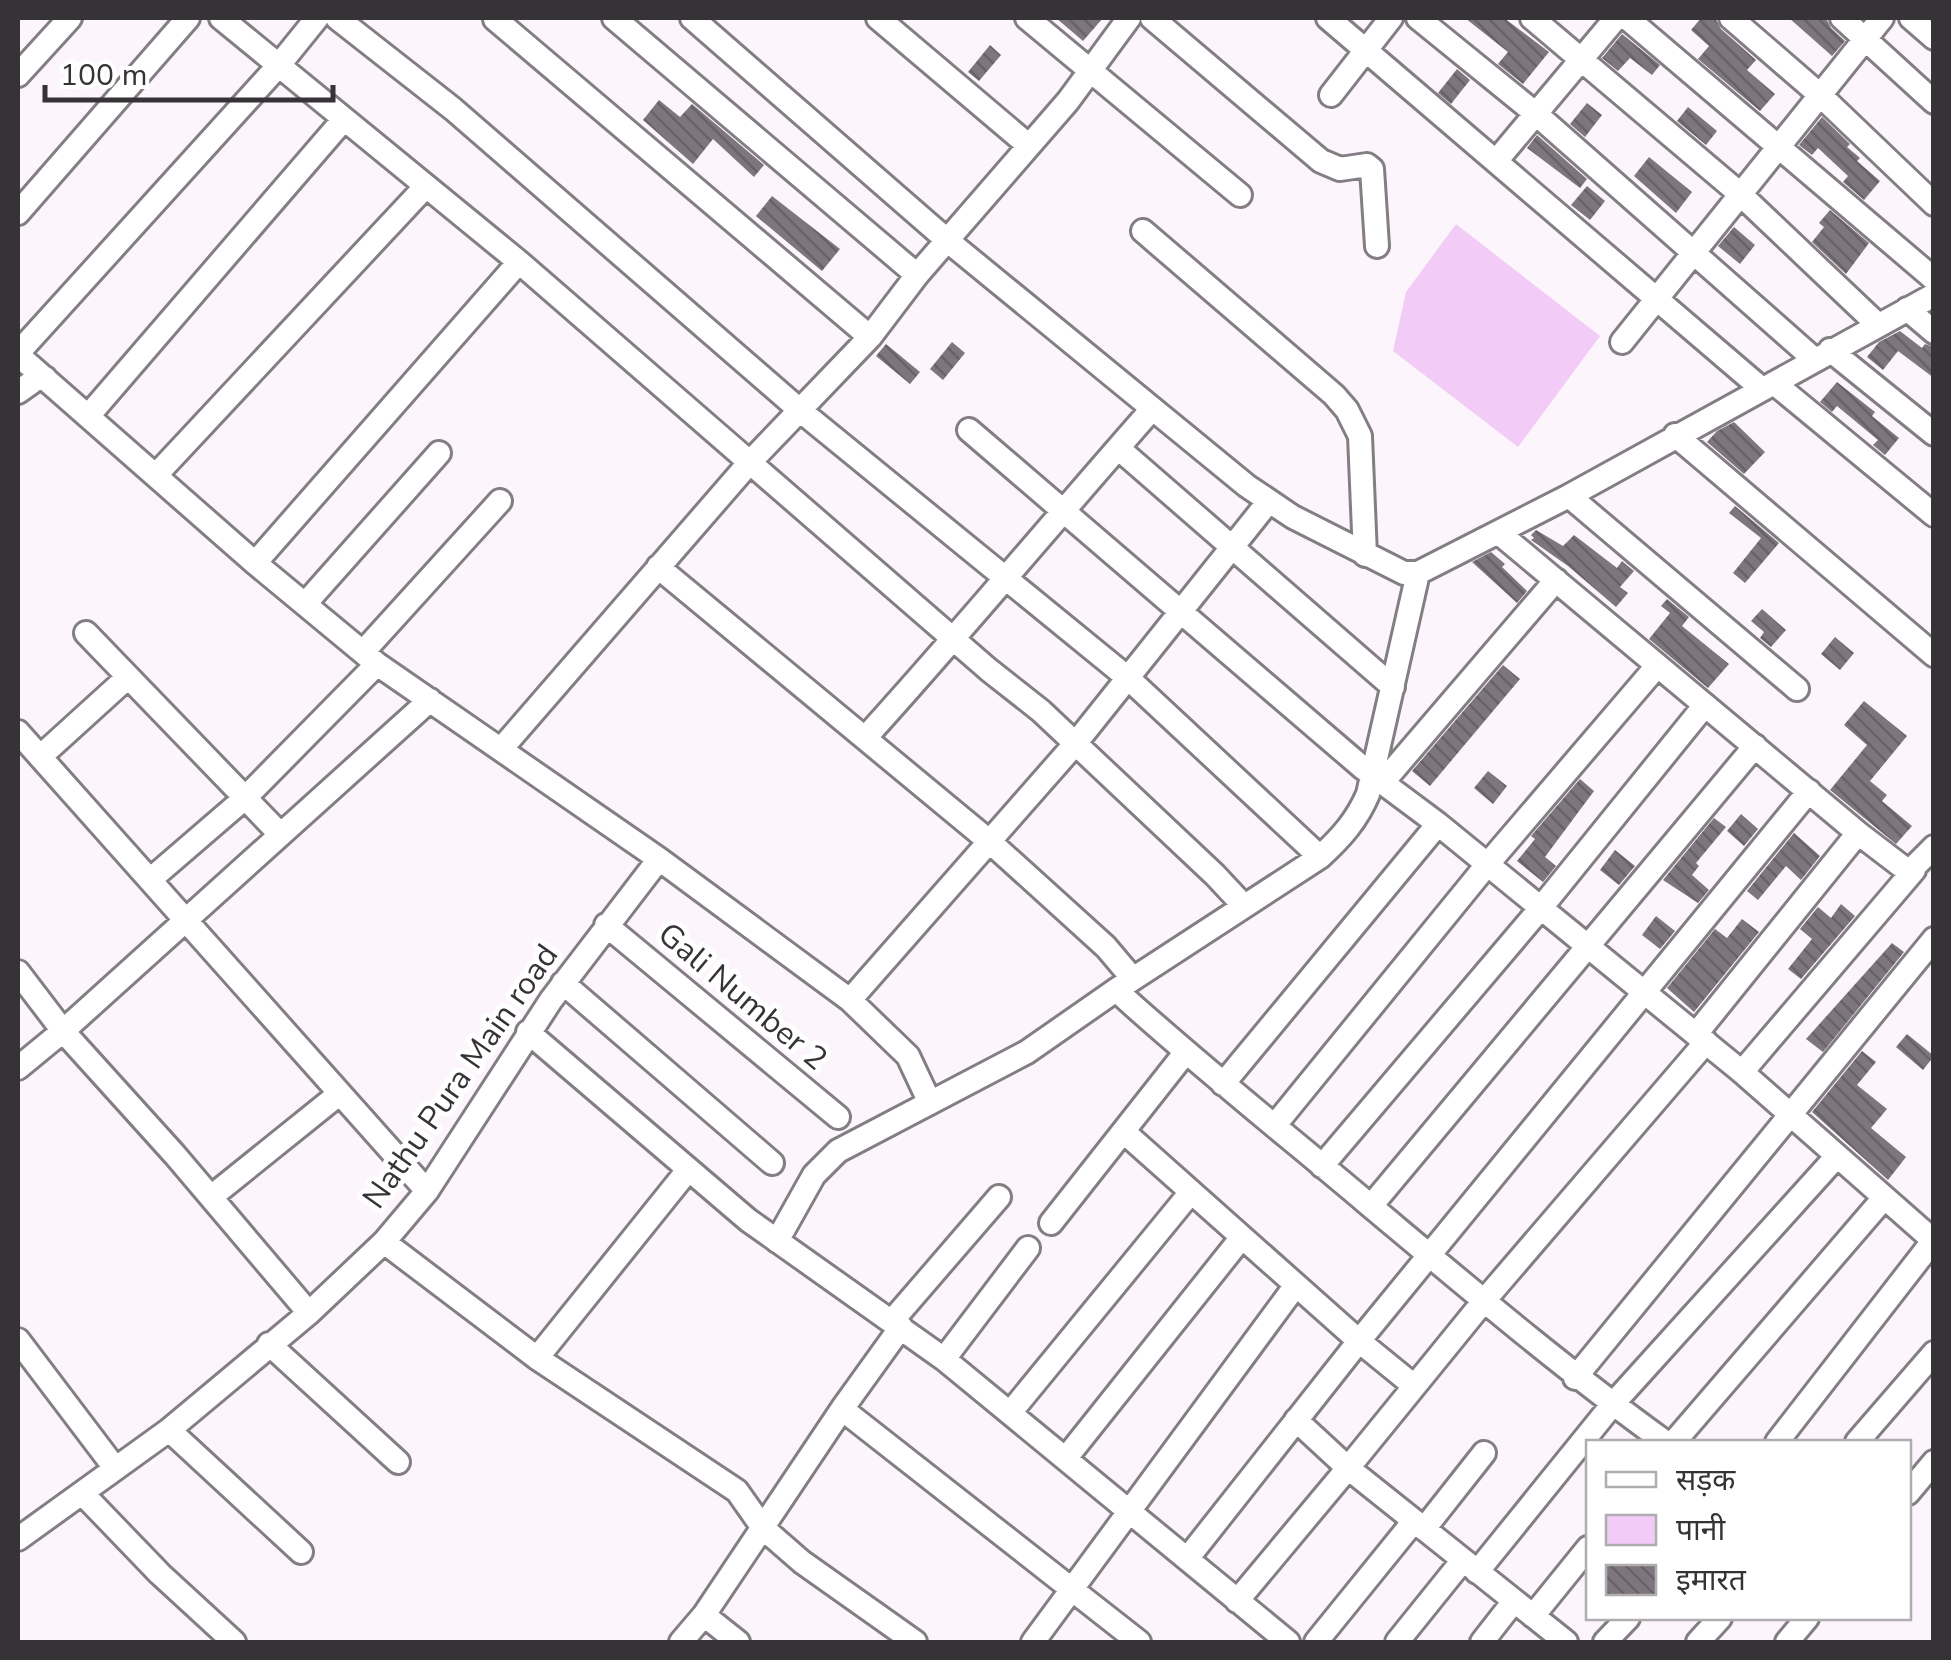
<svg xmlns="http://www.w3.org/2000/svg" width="1951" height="1660" viewBox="0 0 1951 1660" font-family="'Nunito Sans','Noto Sans Devanagari',sans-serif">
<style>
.water{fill:#f2ccf7}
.building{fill:url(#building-back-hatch)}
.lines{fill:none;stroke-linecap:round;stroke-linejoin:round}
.minor-casing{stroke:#837d84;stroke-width:28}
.minor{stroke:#fff;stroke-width:22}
.labels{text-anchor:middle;stroke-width:10;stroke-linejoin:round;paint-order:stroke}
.street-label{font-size:32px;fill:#363336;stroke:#fff}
</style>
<defs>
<pattern id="building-back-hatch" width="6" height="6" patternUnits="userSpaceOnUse" patternTransform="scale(2.5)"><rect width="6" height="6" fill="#7d777d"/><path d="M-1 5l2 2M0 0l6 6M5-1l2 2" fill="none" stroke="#676267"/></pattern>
</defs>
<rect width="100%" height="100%" fill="#fcf5fc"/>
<path class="water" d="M1456,224l144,112 -82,111 -125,-96 13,-59z"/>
<path class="building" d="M1056,18h47l-20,23z
M1465,18h39l45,34 -26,32 -25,-20 10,-12z
M1701,18h14l6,11 35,31 -9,10 28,24 -15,17 -62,-52 11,-13 -18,-16z
M1789,18h37l5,10 14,13 -13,15z
M1622,34l38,31 -8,10 -22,-17 -12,13 -16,-13z
M990,45l11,10 -22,26 -11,-9z
M1457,69l13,11 -19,24 -13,-11z
M659,100l21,17 12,-13 72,61 -10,12 -41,-38 -20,25 -50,-44z
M1587,103l15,12 -17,22 -15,-13z
M1688,107l29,24 -11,14 -29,-24z
M1822,117l28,27 -3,3 13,11 -3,3 23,20 -16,19 -21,-18 5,-6 -30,-28 -6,7 -13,-10z
M1537,135l50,44 -7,9 -53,-40z
M1649,157l43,35 -16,21 -42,-37z
M1587,186l18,15 -15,19 -19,-15z
M772,196l68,53 -18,22 -66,-55z
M1830,210l39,33 -23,31 -34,-32 12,-15 -5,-4z
M1734,227l21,18 -15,19 -22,-18z
M1900,331l22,17 3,-4 9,3v31l-36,-27 -15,19 -16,-13 12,-15z
M952,342l13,11 -22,27 -13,-11z
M886,344l34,28 -10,12 -34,-28z
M1837,382l38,30 -3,4 27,22 -14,17 -12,-10 5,-5 -41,-34 -5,6 -12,-10z
M1734,422l31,30 -21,22 -37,-32 10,-11z
M1735,506l44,37 -34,40 -12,-10 28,-35 -32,-25z
M1536,530l27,16 11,-11 43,33 5,-7 12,10 -14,16 8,6 -12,14 -48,-41 -37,-26 3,-2 -3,-3z
M1491,552l14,12 -3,3 25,24 -10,12 -45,-41z
M1667,599l22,18 -7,9 47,38 -21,24 -59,-49 21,-26 -9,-7z
M1762,609l24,21 -15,17 -11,-9 4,-6 -13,-11z
M1835,637l19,16 -14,17 -19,-16z
M1503,665l17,14 -90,107 -18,-15z
M1864,701l43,35 -37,45 17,14 -5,6 30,25 -16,18 -66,-54 37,-45 -23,-20z
M1488,771l19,15 -14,18 -19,-16z
M1580,779l14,12 -49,66 11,9 -13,16 -26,-21 18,-22 -4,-3z
M1741,814l17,15 -14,17 -17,-15z
M1714,818l12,9 -30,36 3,3 -7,9 17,15 -11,13 -35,-23z
M1794,833l26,23 -19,24 -15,-14 -28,34 -11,-9z
M1615,850l20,16 -16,19 -19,-15z
M1841,904l14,12 -54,63 -13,-10 24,-30 -12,-10 18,-22 13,11z
M1656,916l19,15 -15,18 -18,-14z
M1742,919l17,13 -65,80 -27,-24 48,-59 12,9z
M1892,943l12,9 -81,100 -17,-13z
M1907,1034l27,22 -11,14 -27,-23z
M1862,1051l14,11 -19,23 30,24 -16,19 35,29 -18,23 -76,-68z"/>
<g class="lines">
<defs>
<path id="minor" d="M221,18l298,244 470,408 52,41 174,164 29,31
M337,18l116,91 349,303 326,266 192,179
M614,18l303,257
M692,18l256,223 299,245 46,31 111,56h14l151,-77 365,-201
M878,18l150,127
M1027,18l213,177
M1152,18l169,143 19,8 27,-4 5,4 5,77
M1328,18l434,371
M1418,18l117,95 279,246
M1532,18l207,175 138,131
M1627,18l307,261
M1731,18l89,77 114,109
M1842,18l92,84
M1911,18l23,20
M495,19l375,318
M18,75l52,-57
M1331,95l60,-77
M1497,160l119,-142
M18,213l170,-195
M1143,231l191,164 13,15 13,26 5,119
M1907,309l27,23
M1622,342l260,-324
M1830,350l104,84
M18,353l261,-288 38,-47
M18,355l237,208 122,101 282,195 191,141 58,56 22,47
M1774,383l160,132
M18,392l17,-12 10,-2
M89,415l255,-296
M969,430l394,338 75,56 304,248 192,169
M1675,435l259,220
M1118,448l275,239
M156,475l270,-289
M1569,496l228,193
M1499,533l359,300 -162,201
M255,563l264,-301
M658,567l331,274 117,106 27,32
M305,604l134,-151
M86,633l194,201
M363,652l137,-151
M18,732l409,459
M866,737c97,-107 190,-219 286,-328
M502,748l248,-286 120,-125 47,-62 151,-174 61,-83
M41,756l87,-79
M1383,782l173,-202
M1858,833l51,39 25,-25
M151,879l94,-81 132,-134
M606,925l232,192
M18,972l45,59 112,124 134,158
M563,983l209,180
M1116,990c81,74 167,142 251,213 98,82 194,164 298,239
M850,1000l225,-256 194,-243
M528,1032l220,188 196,139 344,283
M18,1068l45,-37 367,-331
M1742,1072l172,-202
M1223,1084l215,-260
M1275,1125l211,-259 171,-200
M1124,1132l235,209 54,44
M1322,1166l218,-257 165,-204
M211,1197l128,-103
M1371,1206l384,-460
M1051,1223l134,-170
M777,1241l37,-66 24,-24 189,-99 89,-62 204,-133c21,-19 37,-37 48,-63l50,-221
M384,1242l153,116 200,133 26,37 39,34 113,80
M892,1321l107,-124
M18,1340l97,128
M269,1344l129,118
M537,1358l151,-188
M944,1359l84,-111
M1575,1378l359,-439
M842,1409l297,233
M1010,1413l181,-221
M169,1430l132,122
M1674,1442l209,-243
M1777,1442l156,-201
M1857,1442l77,-89
M1066,1458l176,-221
M82,1493l78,81 74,68
M1908,1493l26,-31
M1424,1529l60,-76
M18,1539l151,-109 140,-117 75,-71 43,-51 124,-191 108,-141
M1187,1559l172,-218 450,-550
M1477,1572l135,-167 225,-249
M1237,1601l111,-133 -52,-48
M704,1615l34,27
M1533,1616l55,-68
M681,1642l23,-27 138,-206 59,-82
M1033,1642l263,-357
M1316,1642l98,-121
M1397,1642l66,-82
M1482,1642l32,-41
M1566,1642l-218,-174 135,-166 223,-260
M1605,1642l23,-24
M1698,1642l22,-24
M1787,1642l20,-24"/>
</defs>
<use href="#minor" class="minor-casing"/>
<use href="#minor" class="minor"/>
</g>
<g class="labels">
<g class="street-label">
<text transform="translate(743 996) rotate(40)" y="11">Gali Number 2</text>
<text transform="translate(460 1076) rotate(-55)" y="11">Nathu Pura Main road</text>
</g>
</g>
<rect width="1951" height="1660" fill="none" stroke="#363336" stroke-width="40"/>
<rect x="1586" y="1440" width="325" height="180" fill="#ffffff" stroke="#afadaf" stroke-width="2.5"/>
<rect x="1606" y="1472" width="50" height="15" fill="#ffffff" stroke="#afadaf" stroke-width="2.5"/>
<text x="1676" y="1490" font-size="30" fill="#363336">सड़क</text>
<rect x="1606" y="1515" width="50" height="30" fill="#f2ccf7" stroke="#afadaf" stroke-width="2.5"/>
<text x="1676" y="1540" font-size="30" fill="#363336">पानी</text>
<rect x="1606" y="1565" width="50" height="30" fill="url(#building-back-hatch)" stroke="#afadaf" stroke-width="2.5"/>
<text x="1676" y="1590" font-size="30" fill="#363336">इमारत</text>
<path d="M45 85v15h288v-15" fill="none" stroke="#363336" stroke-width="5"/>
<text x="60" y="85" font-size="30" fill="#363336" stroke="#ffffff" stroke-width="8" paint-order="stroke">100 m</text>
</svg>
